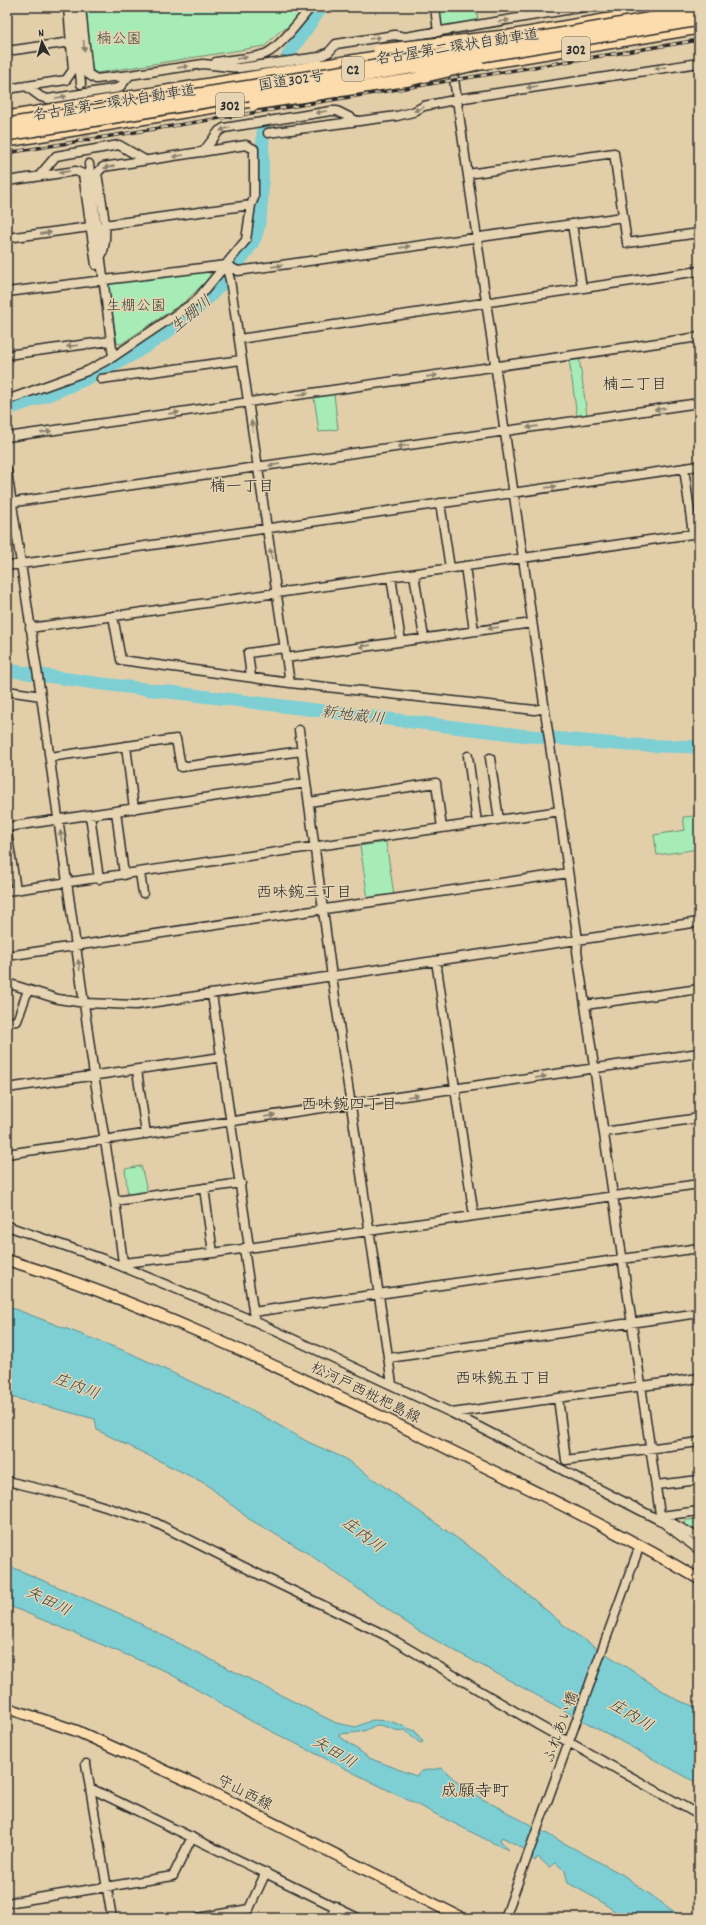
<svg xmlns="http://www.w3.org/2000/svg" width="706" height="1925" viewBox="0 0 706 1925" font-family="Dekko,'Klee One',sans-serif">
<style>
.green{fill:#a7ecb7;stroke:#698c71}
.water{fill:#7dcfd4;stroke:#5c8d90}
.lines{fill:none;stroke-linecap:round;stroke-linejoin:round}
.river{stroke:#7dcfd4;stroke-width:13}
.minor-tunnel{stroke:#bdae91;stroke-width:8;stroke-dasharray:8 4;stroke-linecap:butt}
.minor-casing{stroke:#2b2b2b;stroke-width:11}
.major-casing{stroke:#2b2b2b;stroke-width:13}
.highway-casing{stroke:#2b2b2b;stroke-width:14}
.minor{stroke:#e6d4b2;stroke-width:8}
.major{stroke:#fcdcac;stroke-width:10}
.highway{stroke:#fcdcac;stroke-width:11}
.rail-casing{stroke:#2b2b2b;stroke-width:3.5}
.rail{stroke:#e6d4b2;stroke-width:2;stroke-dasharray:6;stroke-linecap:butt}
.highway-bridge-casing{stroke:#2b2b2b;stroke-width:14;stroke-linecap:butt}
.highway-bridge{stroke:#fcdcac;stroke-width:11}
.oneway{fill:#88806e}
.labels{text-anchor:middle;stroke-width:3;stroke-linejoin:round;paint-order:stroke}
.shield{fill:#e6d4b2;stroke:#635e54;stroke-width:1}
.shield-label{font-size:14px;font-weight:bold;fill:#2b2b2b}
.park-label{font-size:15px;fill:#3e4840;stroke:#e6d4b2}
.street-label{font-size:15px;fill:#2b2b2b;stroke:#e6d4b2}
.water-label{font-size:16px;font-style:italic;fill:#374444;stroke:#e6d4b2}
.neighbourhood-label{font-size:16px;fill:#2b2b2b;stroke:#e6d4b2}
.quarter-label{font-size:17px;fill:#2b2b2b;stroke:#e6d4b2}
</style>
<rect width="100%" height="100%" fill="#e2cfaa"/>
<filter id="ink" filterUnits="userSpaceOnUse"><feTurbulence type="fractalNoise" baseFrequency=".025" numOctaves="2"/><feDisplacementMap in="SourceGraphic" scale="8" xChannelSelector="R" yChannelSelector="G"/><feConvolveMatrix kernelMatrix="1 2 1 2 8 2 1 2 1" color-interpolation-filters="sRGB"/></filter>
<g filter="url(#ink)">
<path class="green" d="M86,7h224l-16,20c-12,-2 -21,11 -29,19l-168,27 -6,-4z
M439,7h37l2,13 -36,6z
M207,271l4,5 -24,24 -66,44 -4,-1 -9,-57 2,-2z
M579,357l8,58 -10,1 -8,-57z
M334,394l4,35 -19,3 -5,-35z
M696,816l3,1v32l-42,6 -3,-20 31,-5 -2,-13z
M386,842l8,53 -26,4 -8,-53z
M141,1166l7,28 -20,3 -3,-28z
M699,1519v13l-14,-8 1,-4z"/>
<path class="water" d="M7,1306l123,47 126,59 52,30 36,16 138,98 89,75 106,69 22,8v76l-282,-154 -111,-78 -57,-33 -43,-35 -109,-54 -2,-11 -88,-23z
M7,1565l114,49 215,109 20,4 16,-7 18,1 25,10 8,11 -3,1 -15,-13c-10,3 -18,-5 -28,-5 -5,1 -9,5 -14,6 -8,3 -17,1 -25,4l31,23 47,18 6,-5 20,-3 24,22 157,85 60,43h-59l-25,-18 -31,-17 -3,-12 -9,-8 -7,4 -11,-10 -3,4 -3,-3 1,-4 -31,-17 -2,3 9,10 -18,-8 -240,-121 -86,-50 -158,-66z"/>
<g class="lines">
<path class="river" d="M288,55l34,-48
M7,409c82,-25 182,-75 231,-146 6,-8 14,-17 17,-25 10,-25 7,-80 8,-109
M7,670l88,13 425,52 107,10 72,2"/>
<path class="minor-tunnel" d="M84,123l5,41"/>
<defs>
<path id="minor" d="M74,7l7,77
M81,7l7,67 8,5 34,-4
M435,7l3,25
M521,7l2,10
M7,51l64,-9
M216,62c16,-3 34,-3 49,-8 14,-5 36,-35 46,-47
M452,65l126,875 -1,11 84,570 38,29
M26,86l15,11 7,2 71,-11 11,-13 73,-11 36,4 80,-11 10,-5 7,-8 59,-9 10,2 179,-30
M7,89l59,-9 7,-10 -5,-63
M268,133l129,-17 16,-4 11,-6 40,-8 235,-35
M203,152l16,-21 5,-3 107,-17h6l20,10
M89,164l24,193
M468,174l146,-21 13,90 72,-10
M39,176l17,-20 63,-11 26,15
M7,181l69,-10 7,3 13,91
M572,224l10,64
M104,225l147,-20
M7,238l83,-11
M226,265l4,15 60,403
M7,292l219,-27 12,6 385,-54
M239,339l460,-68
M7,355l103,-14
M101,379l140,-19
M7,400l80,-29 26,-14 83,-56 50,-61 5,-35 3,-7v-49l-8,-4 -143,22 -6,6c3,23 15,66 3,85
M7,437l692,-100
M684,468l9,66
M7,471l34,225 53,379 21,126 8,62 90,-10 486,-69
M8,503l691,-100
M440,503l10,65
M7,566l692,-100
M465,566l9,65
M414,574l10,64
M391,577l10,64
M113,616l8,44 169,23 245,27 9,-2
M30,628l669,-95
M286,658l246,-35
M251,677l-3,-24 36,-5
M7,691l34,5
M299,730l33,247 60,407
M126,746l8,63
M468,756l9,67
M50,757l126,-18 5,28 121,-16
M490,758l9,62
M309,802l127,-19 6,45
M116,811l8,64
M90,815l9,64
M7,827l299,-44
M7,831l9,59
M140,873l3,20
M7,891l553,-80
M7,956l561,-83
M436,961l38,255
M7,983l51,16 27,4 51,2 563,-83
M212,994l37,253
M585,1005l114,-16
M7,1022l10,-1 11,-31
M137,1070l9,64
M7,1088l215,-31
M604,1132l95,-14
M7,1154l692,-101
M204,1188l9,65
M115,1201l126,-18
M7,1226l99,34 148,61 198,92 209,108
M244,1248l10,69
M253,1312l446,-64
M389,1358l310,-45
M558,1398l8,62 133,-18
M452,1413l247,-35
M7,1481l63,15 84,26 110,55 121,58 153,90 161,90
M656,1485l43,-5
M661,1516l38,-5
M663,1518l36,20
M86,1764l26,154
M90,1788l268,130
M7,1903l166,-27 19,-39
M198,1918l51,-9 17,-37
M330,1918l6,-12
M505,1918l135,-373"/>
<path id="major" d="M7,1260c129,39 250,97 371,155 108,53 217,103 321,164
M7,1708l70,23 122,55 263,132"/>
<path id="highway" d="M497,38l184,-31
M469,66l230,-38
M7,117l412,-67
M7,141l256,-42"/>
</defs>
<use href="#minor" class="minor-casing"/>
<use href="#major" class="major-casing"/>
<use href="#highway" class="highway-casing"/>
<use href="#minor" class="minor"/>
<use href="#major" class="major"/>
<use href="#highway" class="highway"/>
<defs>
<path id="rail" d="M7,153l692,-113"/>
</defs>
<use href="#rail" class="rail-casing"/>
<use href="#rail" class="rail"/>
<defs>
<path id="highway-bridge" d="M379,50l126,-14
M254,104l155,-24 69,-16
M7,124l339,-53 353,-61
M7,135l692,-115"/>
</defs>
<use href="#highway-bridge" class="highway-bridge-casing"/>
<use href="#highway-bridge" class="highway-bridge"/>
</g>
<defs><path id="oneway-solid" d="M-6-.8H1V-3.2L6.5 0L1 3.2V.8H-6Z"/></defs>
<g class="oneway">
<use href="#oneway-solid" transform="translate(504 21) rotate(-10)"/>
<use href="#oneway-solid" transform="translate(375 38) rotate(-9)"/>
<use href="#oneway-solid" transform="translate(84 46) rotate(86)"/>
<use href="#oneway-solid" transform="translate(242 58) rotate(-10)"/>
<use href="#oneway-solid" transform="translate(183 67) rotate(-8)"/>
<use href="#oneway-solid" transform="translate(660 68) rotate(172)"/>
<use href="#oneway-solid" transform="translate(532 87) rotate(171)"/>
<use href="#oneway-solid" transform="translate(61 97) rotate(-9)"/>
<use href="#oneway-solid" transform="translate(419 109) rotate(155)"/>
<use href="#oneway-solid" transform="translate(321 112) rotate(171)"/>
<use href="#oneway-solid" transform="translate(225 129) rotate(160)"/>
<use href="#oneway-solid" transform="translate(178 156) rotate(171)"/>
<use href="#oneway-solid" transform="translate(109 167) rotate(169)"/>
<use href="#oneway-solid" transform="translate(64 172) rotate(172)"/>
<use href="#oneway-solid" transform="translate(46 233) rotate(-8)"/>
<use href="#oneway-solid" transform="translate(405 247) rotate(-8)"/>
<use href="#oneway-solid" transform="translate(277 266) rotate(-8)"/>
<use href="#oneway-solid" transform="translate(72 346) rotate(173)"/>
<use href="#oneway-solid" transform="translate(432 376) rotate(-8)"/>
<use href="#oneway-solid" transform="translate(303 394) rotate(-8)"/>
<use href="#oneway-solid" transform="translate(660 409) rotate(172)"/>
<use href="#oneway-solid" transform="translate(174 413) rotate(-8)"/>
<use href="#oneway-solid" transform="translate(252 426) rotate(-98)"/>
<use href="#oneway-solid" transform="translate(532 427) rotate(172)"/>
<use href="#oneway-solid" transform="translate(46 432) rotate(-8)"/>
<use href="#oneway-solid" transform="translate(403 446) rotate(172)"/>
<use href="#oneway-solid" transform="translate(274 465) rotate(172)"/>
<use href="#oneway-solid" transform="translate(551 487) rotate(-8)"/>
<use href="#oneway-solid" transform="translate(271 554) rotate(-99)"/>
<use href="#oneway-solid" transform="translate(493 628) rotate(172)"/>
<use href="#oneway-solid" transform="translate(365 646) rotate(172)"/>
<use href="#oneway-solid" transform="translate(61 836) rotate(-98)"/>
<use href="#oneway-solid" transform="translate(79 965) rotate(-99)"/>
<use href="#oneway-solid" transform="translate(541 1077) rotate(-8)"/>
<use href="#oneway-solid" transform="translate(413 1096) rotate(-8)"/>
<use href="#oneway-solid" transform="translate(270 1116) rotate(-8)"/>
</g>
</g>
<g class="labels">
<g class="shield">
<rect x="562" y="37" width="28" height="24" rx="3"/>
<rect x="342" y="57" width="22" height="24" rx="3"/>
<rect x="216" y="93" width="28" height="24" rx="3"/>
</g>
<g class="shield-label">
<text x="576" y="54">302</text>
<text x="353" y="74">C2</text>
<text x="230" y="110">302</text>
</g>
<g class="park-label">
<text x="119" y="43">楠公園</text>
<text x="136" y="310">生棚公園</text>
</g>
<g class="street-label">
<text transform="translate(457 46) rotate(-9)" y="5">名古屋第二環状自動車道</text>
<text transform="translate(291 80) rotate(-9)" y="5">国道302号</text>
<text transform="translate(114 102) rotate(-9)" y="5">名古屋第二環状自動車道</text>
<text transform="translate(366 1392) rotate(26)" y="5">松河戸西枇杷島線</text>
<text transform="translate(560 1727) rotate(-70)" y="5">ふれあい橋</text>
<text transform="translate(245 1792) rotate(27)" y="5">守山西線</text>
</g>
<g class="water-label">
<text transform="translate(190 313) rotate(-40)" y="6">生棚川</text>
<text transform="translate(353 714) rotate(7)" y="6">新地蔵川</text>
<text transform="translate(77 1385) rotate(21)" y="6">庄内川</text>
<text transform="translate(364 1534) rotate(37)" y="6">庄内川</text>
<text transform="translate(49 1600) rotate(26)" y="6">矢田川</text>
<text transform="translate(632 1714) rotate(31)" y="6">庄内川</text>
<text transform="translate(335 1751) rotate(31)" y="6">矢田川</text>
</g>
<g class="neighbourhood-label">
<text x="635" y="389">楠二丁目</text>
<text x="242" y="491">楠一丁目</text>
<text x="304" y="897">西味鋺三丁目</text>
<text x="349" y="1109">西味鋺四丁目</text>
<text x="503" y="1383">西味鋺五丁目</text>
</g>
<g class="quarter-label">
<text x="475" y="1796">成願寺町</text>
</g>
</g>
<rect width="706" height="1925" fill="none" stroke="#e6d4b2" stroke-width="24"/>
<rect x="12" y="12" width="682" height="1901" fill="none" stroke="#2b2b2b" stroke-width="1.5" filter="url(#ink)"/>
<g transform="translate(42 42) rotate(354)" stroke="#e6d4b2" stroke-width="3" paint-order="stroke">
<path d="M0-3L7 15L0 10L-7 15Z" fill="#2b2b2b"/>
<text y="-6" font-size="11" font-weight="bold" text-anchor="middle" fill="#2b2b2b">N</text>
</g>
</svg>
